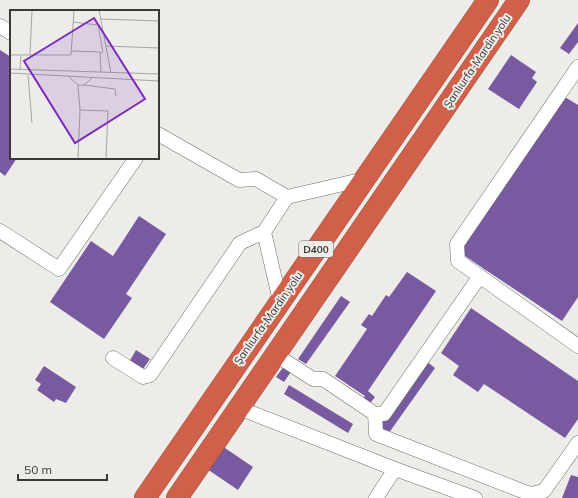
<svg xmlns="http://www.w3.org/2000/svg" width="578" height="498" viewBox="0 0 578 498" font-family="Mulish,sans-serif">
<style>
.building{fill:#785aa0}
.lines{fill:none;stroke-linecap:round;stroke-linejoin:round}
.minor-casing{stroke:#6f6e6a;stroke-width:15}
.highway-casing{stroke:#9c5343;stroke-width:22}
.minor{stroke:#fff;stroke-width:14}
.highway{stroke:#d06049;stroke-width:21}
.labels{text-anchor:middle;stroke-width:4;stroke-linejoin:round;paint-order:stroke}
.shield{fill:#eeece9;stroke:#716f6e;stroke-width:1}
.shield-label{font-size:10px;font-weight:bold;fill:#3b3a39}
.street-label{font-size:11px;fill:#3b3a39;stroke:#eeece9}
.inset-road{fill:none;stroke:#a6a5a3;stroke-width:1}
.view{fill:#7b2cbf;fill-opacity:0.15;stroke:#7b2cbf;stroke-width:2}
.inset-edge{fill:none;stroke:#3b3a39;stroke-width:2}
</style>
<rect width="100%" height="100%" fill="#eeece9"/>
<path class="building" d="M578,23v19l-9,12 -9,-6z
M0,50l11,7v101h6l-12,18 -5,-4z
M511,55l25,17 -4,6 5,4 -18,27 -31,-20z
M563,96l15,9v192l-16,24 -103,-69z
M139,216l27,18 -40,60 6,4 -28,41 -54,-37 41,-61 22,15z
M407,272l29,19 -68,100 7,6 -7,9 -7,-5 4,-5 -30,-20 32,-47 -6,-4 8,-11 3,2 14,-21 3,2z
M341,296l9,6 -44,62 -8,-5z
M471,308l107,73v38l-13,19 -81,-54 -6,8 -25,-17 6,-9 -18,-13z
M136,350l14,9 -9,13 -13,-8z
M290,358l7,5 -13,19 -8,-5z
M426,361l9,7 -49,69 -9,-7z
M44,366l32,21 -10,16 -10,-4 -2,3 -17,-12 4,-6 -6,-4z
M289,385l64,39 -5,9 -64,-39z
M222,446l31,21 -15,23 -31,-21z
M571,475l7,2v21h-16z"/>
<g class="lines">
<defs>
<path id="minor" d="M0,26l11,7
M578,67l-121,177 1,17 120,85
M158,134l81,46 17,-1 31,18
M0,231l59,38 77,-111
M280,301l-16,-69 23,-35 78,-18
M276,355l37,24h10l52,35h9l96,-138
M113,358l30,19 7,-2 90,-132 24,-11
M239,408l156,61 80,29
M375,414l1,20 154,60 14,-3 34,-48
M376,498l19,-29"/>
<path id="highway" d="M145,498l343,-498
M177,498l342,-498"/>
</defs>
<use href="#minor" class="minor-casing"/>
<use href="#highway" class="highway-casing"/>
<use href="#minor" class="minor"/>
<use href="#highway" class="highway"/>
</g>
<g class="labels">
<rect class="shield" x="299" y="241" width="34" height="16" rx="3"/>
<g class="shield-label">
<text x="316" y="253">D400</text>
</g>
<g class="street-label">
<text transform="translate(477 61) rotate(-56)" y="4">Şanlıurfa-Mardin yolu</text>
<text transform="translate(268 318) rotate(-55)" y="4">Şanlıurfa-Mardin yolu</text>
</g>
</g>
<g transform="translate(10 10)">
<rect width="149" height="149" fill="#eeece9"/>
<path class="inset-road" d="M89,0l12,63M91,9l58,2M63,12l25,3 5,27 -3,2M96,36l53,2M62,41l28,1 1,20M0,45h61l3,-45M20,45l2,-45M0,59l149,5M10,59l1,-14M0,63l149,8M18,65l4,48M58,66l10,9h6l8,-7M68,75l2,25 -2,49M74,75l31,4 1,7M70,100l28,1 -2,48"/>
<path class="view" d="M84,8l51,81 -70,44 -51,-82z"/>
<rect width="149" height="149" class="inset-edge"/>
</g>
<path d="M18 474v6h89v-6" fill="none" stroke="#3b3a39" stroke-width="2"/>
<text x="24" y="474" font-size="12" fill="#3b3a39" stroke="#eeece9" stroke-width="3" paint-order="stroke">50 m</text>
</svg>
